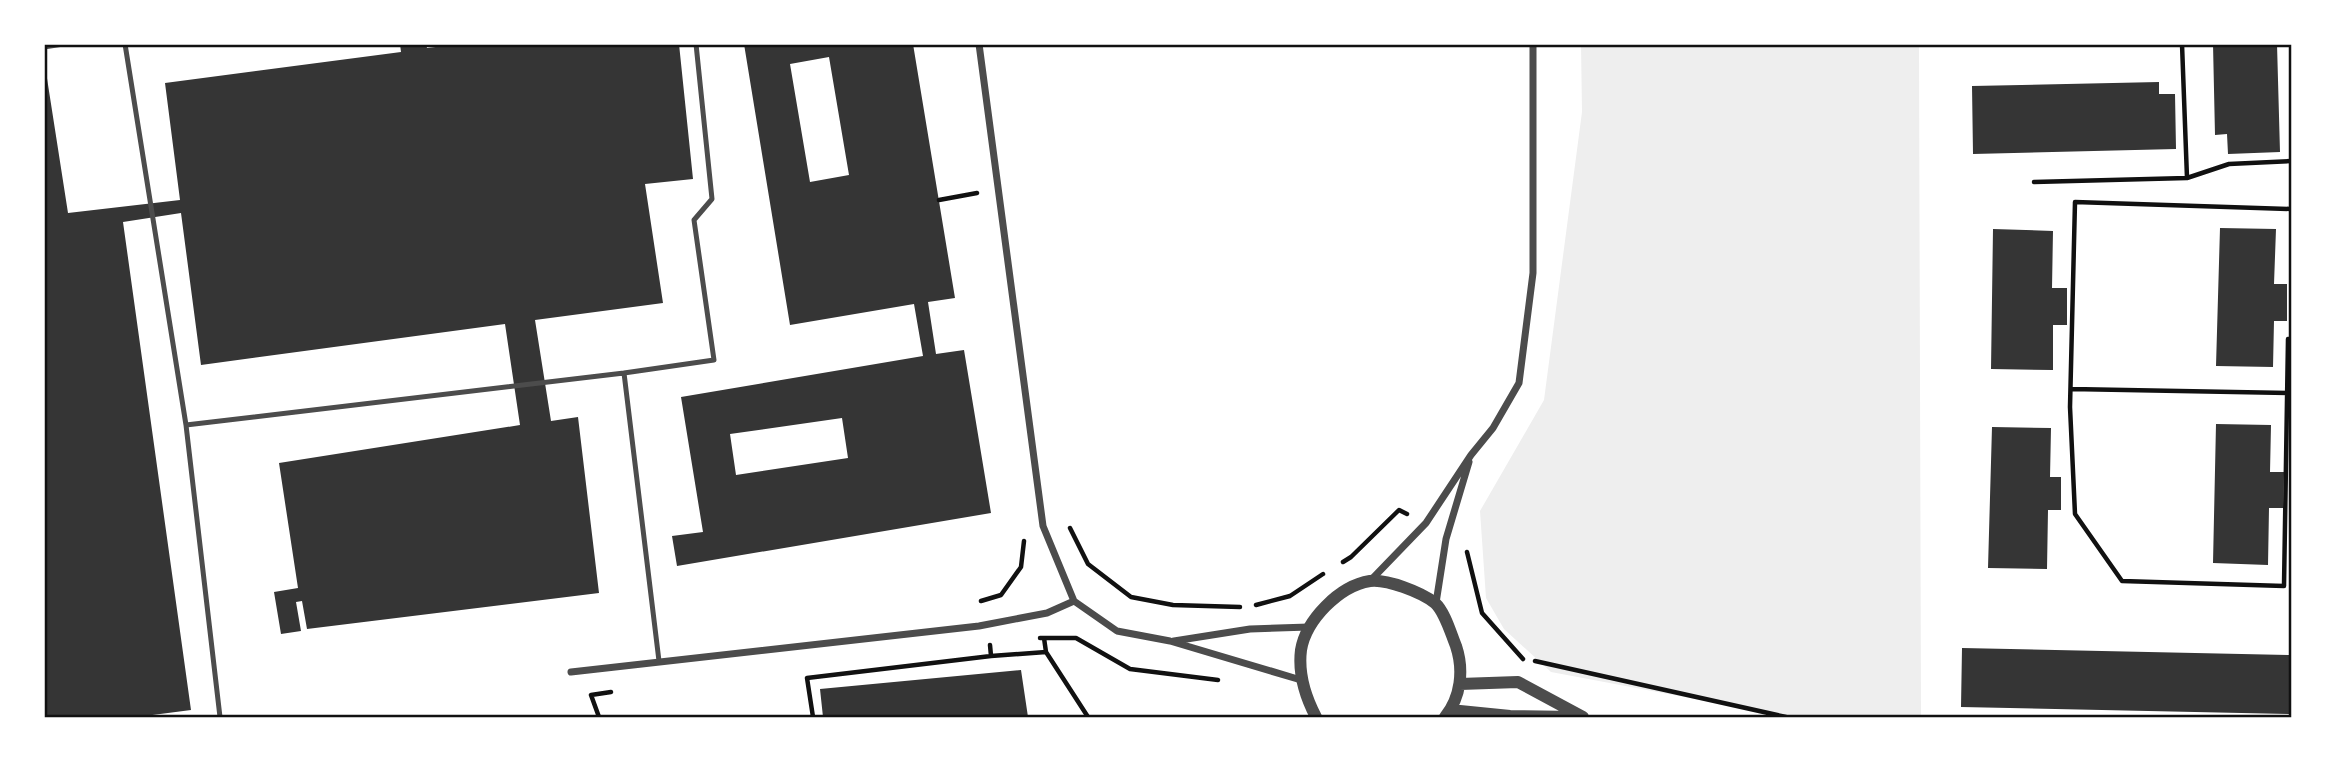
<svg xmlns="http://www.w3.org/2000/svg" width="2335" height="761" viewBox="0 0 2335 761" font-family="Karla,sans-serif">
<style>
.green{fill:#eee}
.building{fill:#353535;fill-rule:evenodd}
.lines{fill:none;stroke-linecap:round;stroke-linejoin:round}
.path{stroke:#111;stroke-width:4.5}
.service{stroke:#4c4c4c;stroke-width:5}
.minor{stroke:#4c4c4c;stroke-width:7}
.tertiary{stroke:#4c4c4c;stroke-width:12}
.neatline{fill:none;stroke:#111;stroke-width:2.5}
</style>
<rect width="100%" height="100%" fill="#fff"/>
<path class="green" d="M1581,44h338l2,673h-130l-240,-45 -47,-43 -18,-31 -6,-87 64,-111 38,-288z"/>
<path class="building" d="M400,44h26l1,4 34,-4h218l14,135 -48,5 18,119 -128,17 16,101 27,-4 21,176 -292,36 -5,-28 -6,1 5,29 -20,3 -7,-42 24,-4 -19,-125 241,-38 -15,-101 -304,41 -20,-152 -58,9 68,488 -54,7h-93v-658l24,154 112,-13 -15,-117 236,-31z
M744,44h169l42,254 -27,4 8,52 28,-4 27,163 -314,53 -5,-30 31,-4 -22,-135 242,-41 -9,-52 -124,21zM829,57l20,118 -39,7 -20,-118zM842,418l6,40 -112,17 -6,-41z
M2213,44h64l3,108 -52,2 -1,-20 -12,1z
M2159,82v12h16l1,55 -203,5 -1,-68z
M2220,228l56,1 -2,55h13v37h-13l-1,46 -57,-1z
M1993,229l60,2 -1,57h15v37h-14v45l-62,-1z
M2216,424l55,1 -1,47h14l-1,36h-14l-1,57 -55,-2z
M1992,427l59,1 -1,49h11v33h-13l-1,59 -59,-1z
M1962,648l329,7v59l-330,-7z
M1021,670l7,47h-205l-3,-28z"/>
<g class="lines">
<path class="path" d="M2182,44l5,134
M2034,182l153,-4 42,-14 62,-3
M939,200l38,-7
M2291,209l-216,-7 -5,205 5,107 47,67 162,5 4,-247h3
M2071,389l217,4
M1070,528l18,36 43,33 42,8 67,2
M1467,552l15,61 41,46
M1343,562l8,-5 48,-47 8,4
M981,601l20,-6 20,-28 3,-26
M1256,605l34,-9 33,-22
M1040,638h36l54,31 88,11
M1044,638l2,14 42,65
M990,645l1,11 55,-4
M1535,661l251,56
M591,695l20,-3
M591,695l8,22
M813,717l-6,-39 184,-22"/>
<path class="service" d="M125,44l61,381
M44,47l19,-3
M659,661l-35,-288 90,-13 -20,-140 18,-21 -16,-155
M220,717l-34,-292 438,-52"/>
<path class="minor" d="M979,44l64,482 31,75 43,30 53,10 131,39
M1371,580l55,-57 45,-68 22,-27 26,-45 14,-110v-229
M1436,603l10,-64 23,-77
M1174,641l76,-12 59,-2
M571,672l408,-46 68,-13 27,-12"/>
<path class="tertiary" d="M1460,684l58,-2 65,35
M1450,710l60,6 65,1
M1316,717c-11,-21 -18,-43 -15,-67 5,-30 38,-64 69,-69 17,-2 51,11 65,22 10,9 16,31 21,43 8,24 5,51 -11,71"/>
</g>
<rect width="2335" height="761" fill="none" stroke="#ffffff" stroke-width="91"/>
<rect x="46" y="46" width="2244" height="670" class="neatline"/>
</svg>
